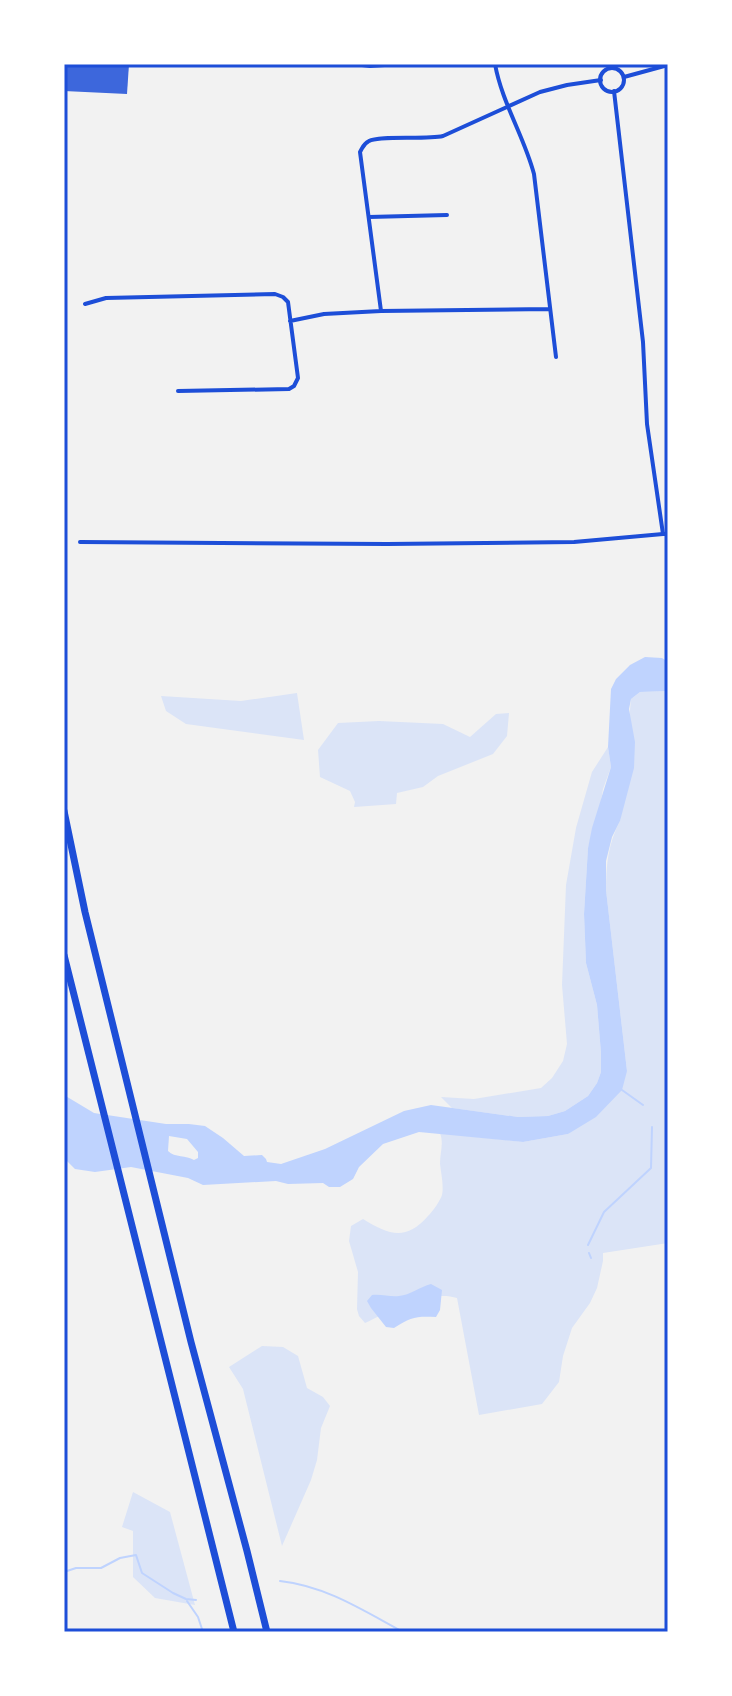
<svg xmlns="http://www.w3.org/2000/svg" width="732" height="1696" viewBox="0 0 732 1696" font-family="Poppins,sans-serif">
<style>
.green{fill:#dbe4f7}
.water{fill:#bfd3fe;fill-rule:evenodd}
.lines{fill:none;stroke-linecap:round;stroke-linejoin:round}
.stream{stroke:#bfd3fe;stroke-width:2}
.building{fill:#3d67dc}
.minor{stroke:#1d4ed8;stroke-width:4}
.tertiary{stroke:#1d4ed8;stroke-width:4}
.motorway{stroke:#1d4ed8;stroke-width:7}
.neatline{fill:none;stroke:#1d4ed8;stroke-width:3}
</style>
<rect width="100%" height="100%" fill="#f2f2f2"/>
<path class="green" d="M668,691v552l-65,10v8l-6,27 -7,15 -18,25 -9,28 -4,26 -17,22 -63,11 -22,-117c-27,-9 -67,13 -92,25l-6,-7 -2,-7 1,-37 -9,-31 2,-15 12,-7c26,16 43,22 65,-3 5,-5 12,-15 14,-21 2,-9 -1,-22 -2,-31 0,-12 4,-20 0,-31l83,9 45,-8 59,-63 -21,-181c0,-25 2,-46 14,-69l11,-122 9,-7z
M297,693l7,47 -118,-16 -20,-13 -5,-15 80,5z
M509,713l-2,23 -14,18 -55,22 -15,11 -26,6 -1,11 -42,3 1,-5 -5,-11 -30,-14 -2,-27 20,-27 41,-2 64,3 27,13 26,-23z
M608,747l3,20 -8,22 -2,12 -13,47 -4,66 2,49 11,42 4,48v19l-4,11 -9,13 -23,15 -17,5 -30,1 -66,-9 -11,-11 33,2 67,-11 11,-10 11,-17 4,-17 -5,-59 4,-100 10,-57 16,-56z
M262,1346l21,1 15,9 9,32 16,9 7,9 -9,22 -4,32 -6,20 -29,66 -39,-157 -14,-22z
M133,1492l37,20 25,93 -40,-7 -22,-21v-46l-11,-4z"/>
<path class="water" d="M645,657l17,1 6,4v29l-28,1 -9,7 -2,10 6,33 -1,26 -14,53 -8,16 -6,24v29l21,181 -5,19 -26,27 -28,17 -45,8 -104,-10 -36,12 -24,23 -6,12 -13,8h-11l-6,-4 -35,1 -12,-3 -73,4 -15,-7 -57,-11 -36,5 -20,-3 -11,-11v-63l30,18 72,11h23l16,2 18,12 21,18 18,-1 4,4 1,3 14,2 44,-15 79,-38 27,-6 87,12 30,-1 17,-5 23,-15 9,-13 4,-11v-19l-4,-48 -11,-42 -2,-49 4,-66 4,-20 19,-61 -3,-20 3,-58 5,-10 14,-14zM169,1136l18,3 11,13v6l-4,2c-8,-5 -19,-2 -26,-9z
M431,1284l11,6 -2,20 -4,7c-20,-1 -25,0 -42,11l-8,-1 -15,-19 -4,-7 5,-6c10,-1 18,2 27,1 11,-1 21,-9 32,-12z"/>
<g class="lines">
<path class="stream" d="M622,1090l21,15
M588,1245l16,-33 47,-44 1,-41
M589,1253l2,5
M64,1572l12,-4h25l19,-10 16,-3 6,18 31,20 13,6 10,1
M280,1581c46,5 84,30 123,51
M187,1601l11,16 5,15"/>
</g>
<path class="building" d="M64,64h65l-2,30 -63,-3z"/>
<g class="lines">
<path class="minor" d="M354,64l16,2 29,-2
M495,64c7,39 29,72 39,110l22,183
M624,77l44,-12
M369,217l78,-2
M85,304l21,-6 169,-4 8,3 5,5 10,76 -4,8 -5,3 -111,2
M381,311l-21,-159c3,-5 3,-8 9,-11 10,-6 57,-1 74,-5l97,-44 27,-7 34,-5
M290,321l34,-7 57,-3 169,-2
M80,542l307,2 187,-2 89,-8"/>
<path class="tertiary" d="M600 80a12 12 0 1 1 24 0a12 12 0 1 1-24 0Z
M614,91l29,251 4,82 16,110h5"/>
<path class="motorway" d="M64,811l21,101 106,430 56,209 20,81
M64,955l170,677"/>
</g>
<rect width="732" height="1696" fill="none" stroke="#ffffff" stroke-width="132"/>
<rect x="66" y="66" width="600" height="1564" class="neatline"/>
</svg>
